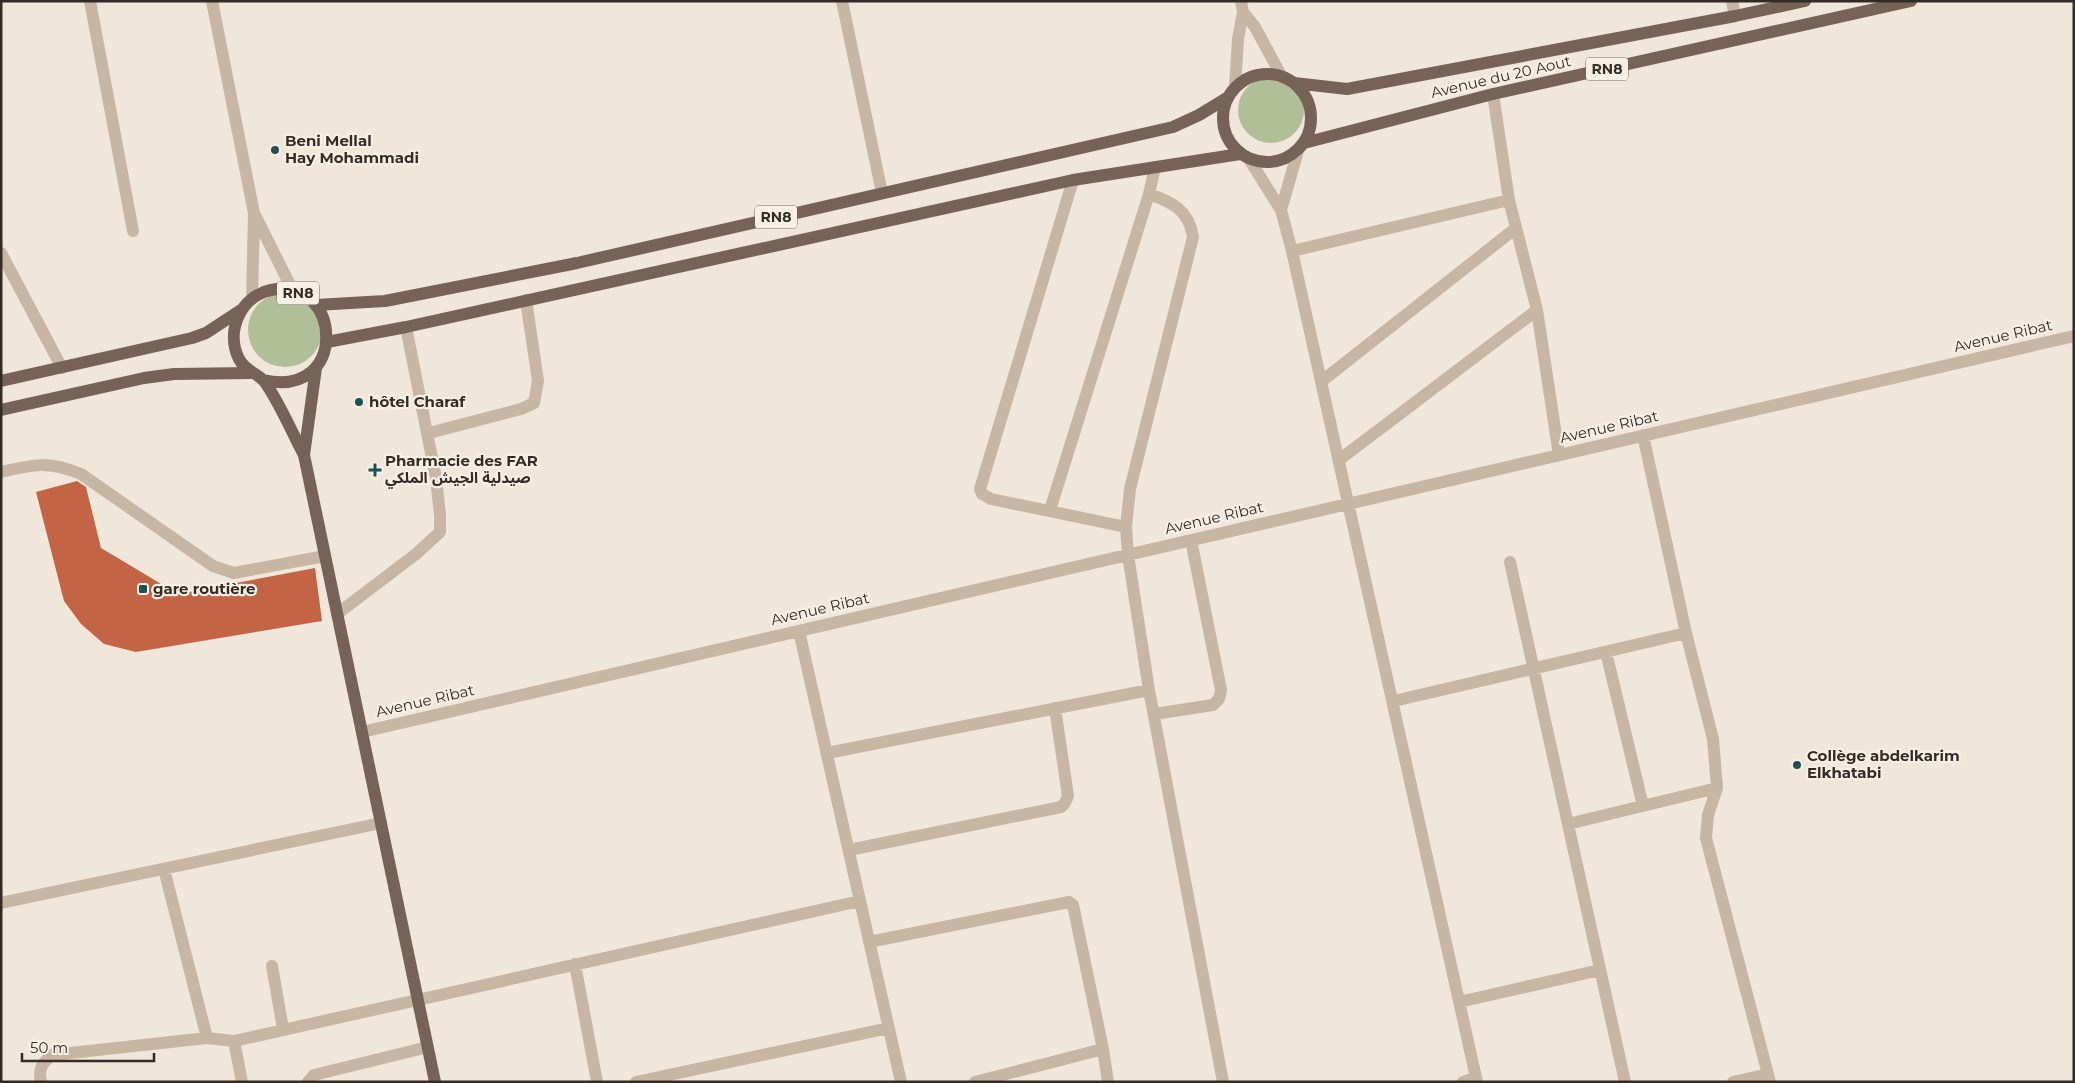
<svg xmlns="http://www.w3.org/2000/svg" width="2075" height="1083" viewBox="0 0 2075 1083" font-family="Montserrat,'Noto Sans Arabic',sans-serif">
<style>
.green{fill:#b1bf99}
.building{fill:#c36544}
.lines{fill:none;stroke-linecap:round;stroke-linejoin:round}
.minor{stroke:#c8b6a5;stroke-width:12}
.major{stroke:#766257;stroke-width:12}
.poi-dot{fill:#1d4f54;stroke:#f8f0e5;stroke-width:2}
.labels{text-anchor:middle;stroke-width:4.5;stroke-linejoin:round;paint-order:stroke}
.shield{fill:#f8f0e5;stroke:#6f665f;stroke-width:1}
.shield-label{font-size:14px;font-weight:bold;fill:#342b26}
.street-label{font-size:15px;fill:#342b26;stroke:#f8f0e5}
.poi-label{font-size:15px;font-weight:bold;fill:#342b26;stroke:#f8f0e5;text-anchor:start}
</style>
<rect width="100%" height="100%" fill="#f0e6d9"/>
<path class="green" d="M1238 110a33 33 0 1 1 66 0a33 33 0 1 1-66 0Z
M248 330a37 37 0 1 1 74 0a37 37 0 1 1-74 0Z"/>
<path class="building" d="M77,481l9,6 15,61 77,46 137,-26 7,53 -186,31 -32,-8 -23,-20 -17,-23 -28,-109z"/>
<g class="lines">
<path class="minor" d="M90,1l43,230
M212,1l42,212 -2,86
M842,1l40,192
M1732,1l3,15
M1243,12l12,15 27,50
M1235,87l3,-48 5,-27 -2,-11
M1493,94l16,106 28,110 22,145
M1249,159l32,51 11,41 185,831
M1073,180l-93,309 2,5 9,5 135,28
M1149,194c23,8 40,16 44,43l-63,252 -4,38 2,28 21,135 74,392
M1281,210l17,-59
M255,215l38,76
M1292,251l217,-51
M1,253l61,115
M1322,381l194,-153
M429,433l92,-24 13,-6 4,-22 -12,-81
M1643,435l43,198 27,106 4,49 -9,27 -2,23 64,244
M1339,460l198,-150
M1,472c34,-8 47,-11 80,2l132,92 21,7 91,-17
M1050,510l99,-316 6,-27
M1510,562l115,520
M337,614l79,-60 24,-22v-17l-4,-37 -30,-151
M799,631l102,451
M1606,652l37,154
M1394,701l292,-68
M1154,714l59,-9 6,-6 2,-9 -30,-150
M362,732l1712,-396
M827,753l322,-63
M1568,824l149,-36
M849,850l212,-43 4,-4 3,-7 -13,-88
M164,869l43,169 27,3
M1,903l380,-80
M869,942l200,-40 4,3 30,144 -128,33
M575,964l22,118
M272,966l11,63
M1459,1002l141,-32
M1103,1049l5,33
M41,1082c-3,-13 1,-19 11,-27l155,-17
M242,1082l-8,-41 626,-140
M308,1082l6,-7 114,-28
M636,1082l253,-54
M1463,1082l13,-5
M1733,1082l35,-8"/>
<path class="major" d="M1223 118a44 44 0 1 1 88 0a44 44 0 1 1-88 0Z
M1294,83l53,6 388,-73 70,-15
M1304,143l189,-49 418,-93
M316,305l69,-4 192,-38 596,-136 26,-12 28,-17
M327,342l79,-15 667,-147 167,-26
M263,380c86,20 80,-104 8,-90 -30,6 -46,41 -32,69 6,12 18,14 25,22 15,20 28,52 40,74l131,627
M1,381l191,-43 14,-5 35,-23
M1,410l143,-32 30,-4 76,-1
M304,455l12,-87"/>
</g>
<g class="poi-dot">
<circle cx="275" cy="150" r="5"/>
<circle cx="359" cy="402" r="5"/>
<path d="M372.5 462.5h5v5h5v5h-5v5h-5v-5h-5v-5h5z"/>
<rect x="138" y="584" width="10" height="10" rx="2.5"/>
<circle cx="1797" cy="765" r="5"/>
</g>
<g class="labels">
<g class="shield">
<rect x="1586" y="57.5" width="42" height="23" rx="4"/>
<rect x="755" y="205.5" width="42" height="23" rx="4"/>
<rect x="277" y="281.5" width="42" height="23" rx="4"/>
</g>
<g class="shield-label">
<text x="1607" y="74">RN8</text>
<text x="776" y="222">RN8</text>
<text x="298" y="298">RN8</text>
</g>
<g class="street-label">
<text transform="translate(1501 77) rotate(-13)" y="5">Avenue du 20 Aout</text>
<text transform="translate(2003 336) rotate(-13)" y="5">Avenue Ribat</text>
<text transform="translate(1609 427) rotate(-13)" y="5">Avenue Ribat</text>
<text transform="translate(1214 518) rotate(-13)" y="5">Avenue Ribat</text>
<text transform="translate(820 609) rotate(-13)" y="5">Avenue Ribat</text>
<text transform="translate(425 701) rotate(-13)" y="5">Avenue Ribat</text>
</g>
<g class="poi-label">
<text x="285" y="146">Beni Mellal<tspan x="285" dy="17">Hay Mohammadi</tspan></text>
<text x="369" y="407">hôtel Charaf</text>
<text x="385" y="466">Pharmacie des FAR<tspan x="385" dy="17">صيدلية الجيش الملكي</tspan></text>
<text x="153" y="594">gare routière</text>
<text x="1807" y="761">Collège abdelkarim<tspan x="1807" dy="17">Elkhatabi</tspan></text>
</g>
</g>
<rect width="2075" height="1083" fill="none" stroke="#342b26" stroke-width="5"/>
<path d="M22 1053v8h132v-8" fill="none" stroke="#342b26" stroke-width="2.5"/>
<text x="30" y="1053" font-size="15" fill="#342b26" stroke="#f8f0e5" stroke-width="4" paint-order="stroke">50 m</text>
</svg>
